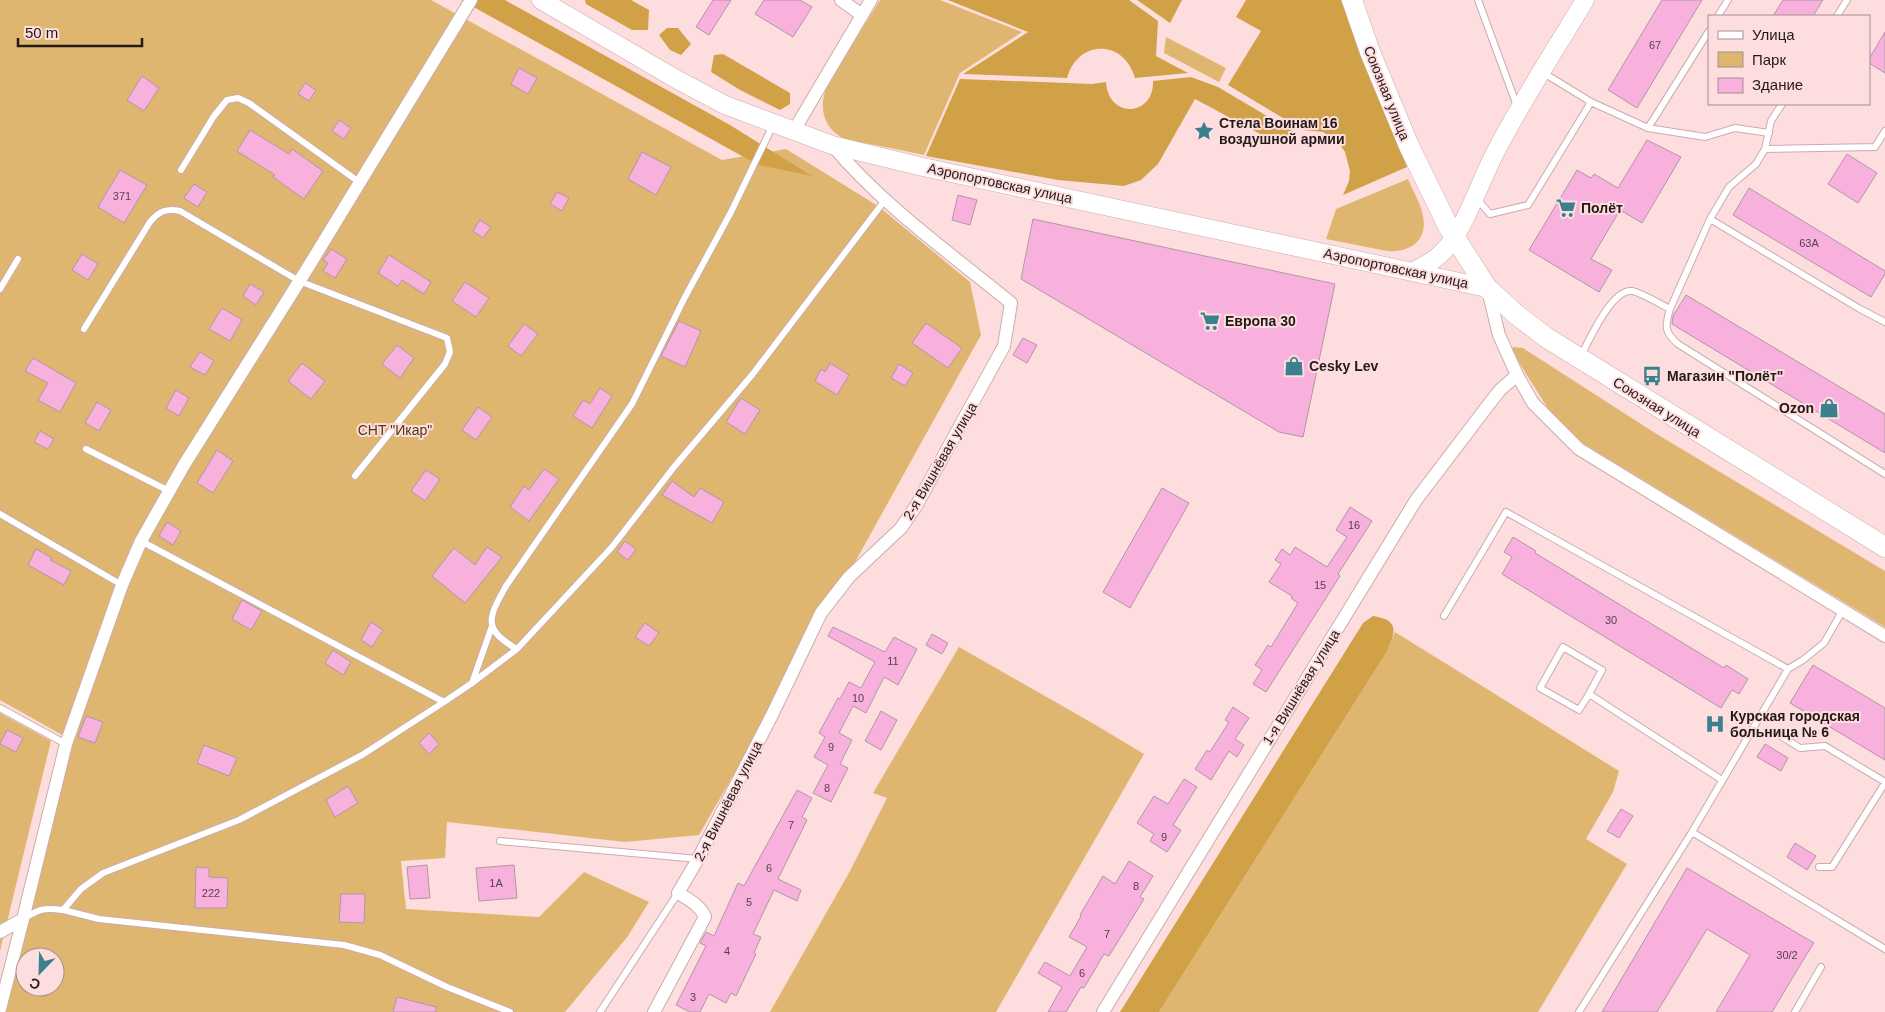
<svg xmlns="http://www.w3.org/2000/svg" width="1885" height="1012" viewBox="0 0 1885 1012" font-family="Arial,sans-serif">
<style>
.green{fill:#dfb66f;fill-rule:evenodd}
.forest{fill:#d1a147}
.building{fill:#f7b1dc;stroke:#b097a6}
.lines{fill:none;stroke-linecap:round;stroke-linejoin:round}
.lane-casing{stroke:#cbacad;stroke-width:8}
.street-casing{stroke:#cbacad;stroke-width:14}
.secondary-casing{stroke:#cbacad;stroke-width:19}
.primary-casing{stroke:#cbacad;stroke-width:21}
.lane{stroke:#fff;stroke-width:6}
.street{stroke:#fff;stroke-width:12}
.secondary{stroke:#fff;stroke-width:18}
.primary{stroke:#fff;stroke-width:20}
.labels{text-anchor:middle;stroke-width:4;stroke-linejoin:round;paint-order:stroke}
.number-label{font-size:11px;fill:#593f4a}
.street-label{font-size:14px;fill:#241919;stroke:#fdddde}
.poi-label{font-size:14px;font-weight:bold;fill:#241919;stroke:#fdddde;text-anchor:start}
.park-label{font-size:14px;fill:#4d3913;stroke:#fdddde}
</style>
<rect width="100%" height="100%" fill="#fdddde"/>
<path class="green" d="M0,0h431l291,160 64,-11 92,57 92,76 11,53 -137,247 -145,253 -74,7 -178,-20 -2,36 -44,3 5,48 133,8 45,-45 65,30 -21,34 -63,76h-560l66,-272 -71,-40zM25,957h30v30h-30z
M880,0h60l82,32 -62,41 -36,82c-16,-3 -32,-7 -49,-10 -10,-2 -21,-3 -30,-6 -23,-10 -27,-34 -17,-55z
M1166,37l60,31 -7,14 -55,-29z
M1408,179c5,12 13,25 15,37 5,25 -14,37 -36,35l-61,-12 10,-30z
M1513,347l10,1 132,85 230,138v56l-311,-189 -20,-20 -41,-65z
M1395,632l224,139 -6,21 -27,47 41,25 -89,148h-379l227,-359z
M959,647l135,77 50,30 -148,258h-226l80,-141 37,-73 -14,-5z
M0,713l51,28 -51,210z"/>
<path class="forest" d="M461,0h44l225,125 82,51 -54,-11z
M585,0h46l18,10 -1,20h-16l-46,-26z
M948,0h181l29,21 -2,35 32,17 -53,5c-11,-39 -57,-39 -68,0l-104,-4 65,-42z
M1137,0h45l-12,23z
M1246,0h95l66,167 -64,28 6,-14 1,-10 -5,-19 -6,-9 -16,-11 -20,-2 -75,-45 33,-54 -25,-14z
M667,28h11l13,16 -10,11 -11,-5 -11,-15z
M723,54l67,39v11l-10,6 -40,-20 -29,-18 3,-17z
M1191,77l27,10 76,45 -17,11 -82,-44 -37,65 -17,16 -17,6 -66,-6 -132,-24 34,-77 132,5 14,-2c2,37 48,35 47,-1z
M1373,616c28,4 22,17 13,37l-227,359h-39l243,-389z"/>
<path class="building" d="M713,0h18l-22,35 -13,-8z
M764,0h36l12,7 -19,30 -38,-23z
M1662,0h40l-65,108 -29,-18z
M1783,0h40l-10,16h-40z
M1885,32v41l-16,-10v-4z
M519,68l18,10 -9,16 -17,-10z
M142,76l17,12 -15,23 -17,-11z
M305,83l11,7 -7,11 -11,-7z
M339,120l12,8 -7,11 -12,-8z
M250,130l39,24 3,-5 31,22 -19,28 -31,-22 2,-2 -38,-24z
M1647,140l34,17 -39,66 -22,-13 -29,49 21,11 -13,22 -70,-42 48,-80 14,8 3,-4 24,14z
M642,152l29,15 -15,28 -28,-16z
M1847,154l30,19 -19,30 -30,-19z
M120,170l27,15 -23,38 -26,-16z
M194,184l13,8 -9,15 -14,-9z
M1749,188l136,83v3l-14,23 -138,-82z
M557,192l12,6 -7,13 -12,-7z
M958,195l19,5 -7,25 -18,-5z
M1033,219l302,65 -32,153 -24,-5 -258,-153z
M480,220l11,7 -8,11 -10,-7z
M331,249l16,10 -12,19 -12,-7 5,-8 -5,-3z
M82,254l16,10 -10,16 -16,-10z
M389,255l42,27 -7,12 -22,-14 -4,6 -20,-13z
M465,282l24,16 -13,19 -24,-16z
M250,284l14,8 -8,13 -13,-9z
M1686,295l199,119v39l-213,-129 1,-8z
M222,308l20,12 -12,21 -21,-12z
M679,321l22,10 -16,36 -24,-11z
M926,323l36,25 -14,20 -36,-25z
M524,324l14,10 -17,22 -13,-10z
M1023,338l14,7 -10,18 -14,-8z
M397,345l17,13 -14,20 -18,-14z
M200,352l14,9 -9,14 -15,-8z
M33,358l43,25 -16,29 -22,-12 10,-17 -23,-12z
M302,363l23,18 -14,18 -23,-18z
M830,363l19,12 -12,20 -22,-14 6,-12 4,3z
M899,364l14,9 -8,13 -14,-8z
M600,388l12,8 -20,32 -19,-12 10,-16 7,4z
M176,390l13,8 -10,18 -13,-8z
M741,398l19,12 -15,24 -19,-12z
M97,402l14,8 -12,21 -14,-8z
M478,407l14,10 -16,23 -14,-10z
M40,431l14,8 -6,10 -14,-7z
M217,450l16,11 -20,32 -16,-10z
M544,469l15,10 -30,42 -19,-14 14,-21 5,4z
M426,470l14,9 -15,22 -14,-10z
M672,481l22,16 6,-9 24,14 -12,21 -50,-28z
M1162,488l27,15 -59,105 -27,-16z
M1350,507l22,14 -34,53 2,2 -74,116 -13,-8 9,-14 -7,-5 13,-20 3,2 27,-44 -7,-5 1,-2 -23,-14 12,-18 -6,-4 7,-11 8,6 5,-8 32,20 20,-30 -11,-7z
M167,522l14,9 -8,14 -14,-9z
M1513,537l23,14 -1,2 189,115 2,-3 22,14 -9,15 -7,-4 -11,18 -219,-134 10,-17 -8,-5z
M625,541l11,8 -8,11 -11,-8z
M487,547l15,10 -37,46 -33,-27 22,-28 21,17z
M36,549l16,9 -2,2 21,11 -7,14 -36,-20z
M242,600l20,11 -11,19 -19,-11z
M371,622l12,8 -11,17 -11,-7z
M645,623l14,10 -10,13 -14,-9z
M833,627l52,25 9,-15 23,12 -19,36 -14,-8 -18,36 -13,-7 -14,27 13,7 -12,24 8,4 -17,34 -18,-9 15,-28 -14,-8 11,-20 -6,-4 19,-35 2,1 9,-17 12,6 14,-26 -47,-26z
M932,634l16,9 -6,11 -16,-9z
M333,650l18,12 -8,13 -18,-12z
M1813,665l72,43v52l-95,-57z
M1233,707l16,11 -14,21 9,6 -7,12 -8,-6 -18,29 -16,-11 12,-19 3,2 19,-30 -4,-2z
M881,711l16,9 -16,30 -16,-9z
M86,716l17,6 -8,21 -17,-6z
M7,730l16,8 -7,14 -16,-8z
M429,733l10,11 -10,10 -10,-11z
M1765,744l23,14 -7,13 -24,-14z
M204,745l33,13 -8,18 -32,-13z
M1184,779l13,8 -24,38 8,5 -14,22 -17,-11 4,-7 -17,-11 17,-27 14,8z
M348,786l10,17 -23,14 -9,-17z
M797,790l15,8 -10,19 5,3 -29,59 23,11 -4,11 -23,-11 -21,44 8,3 -7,16 2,1 -20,42 -5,-3 -5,10 -17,-9 -9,18h-10l-14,-7 30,-59 -6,-3 6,-11 8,4 24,-53 6,3z
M1621,809l12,7 -14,22 -12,-7z
M1795,843l21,13 -9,14 -20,-13z
M1129,861l24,15 -13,21 4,2 -35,57 -5,-2 -20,34 -3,-1 -15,25h-18l14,-25 -24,-14 7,-11 25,14 17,-29 -18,-10 12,-21 -1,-1 23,-39 12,8z
M427,865l3,33 -20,1 -3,-32z
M514,865l3,33 -38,3 -3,-33z
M196,867l13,1v9l19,1 -1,30h-32z
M1687,868l127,75 -9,14 -33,55h-56l34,-57 -43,-26 -50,83h-55z
M341,894h24l-1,29 -25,-1z
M397,997l39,10v5h-43z"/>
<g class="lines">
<defs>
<path id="lane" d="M1478,0l39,106
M1718,16l10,-16
M1837,16l10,-16
M1709,31l-61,97 57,9 30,-9 34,5
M1591,102l57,26
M1765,149l110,-2 10,-16
M181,170l33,-54 13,-16 11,-2 11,5 110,79
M1477,199l13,15 38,-9 63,-103 -49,-30
M1710,219l150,90 25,13
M0,289l18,-30
M1670,309c-5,17 -6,23 8,35l207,130
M84,329l66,-107c9,-11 17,-14 30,-11l119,70 148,57 3,14 -5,12 -90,112
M1581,355c9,-15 30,-66 51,-64 8,1 30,14 38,18l40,-90 19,-32 27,-23 9,-15 6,-28 11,-17
M86,449l83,42
M0,514l122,71
M141,541l303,161
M1444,616l62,-104 282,157 -96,163 193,117
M517,649c-36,-20 -28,-32 -11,-63l126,-182 52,-105 47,-87 42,-87
M1788,669l15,-9 21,-17 19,-33
M472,683l45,-34 95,-102 62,-80 78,-92 133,-175
M1589,694l-10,16 -39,-22 23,-41 39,23 -13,24 133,86
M0,708l66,36
M1778,734l22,14 25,-2 60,36
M500,841l198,18
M1819,867h13l53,-84
M63,910l36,9 245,26 36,10 67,32 63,25
M25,918c15,-10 21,-10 38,-8l18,-21 22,-16 136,-53 123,-65 82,-53 28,-19 20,-57
M600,1012l78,-119
M1579,1012l113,-180
M1795,1012l26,-45"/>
<path id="street" d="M841,0l21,15
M793,132l78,-132
M1488,290l11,45 18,40 16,28 46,46 306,187
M0,932l23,-13 43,-175 56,-159 19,-44 43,-76 123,-196 164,-269
M0,1009l23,-90
M654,1012l51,-95c-5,-12 -16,-17 -27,-24l20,-34 74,-144 49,-102 28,-36 52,-49 15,-22 88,-160 7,-43c-61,-50 -128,-97 -179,-158
M1103,1012l313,-512 70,-92 14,-18 17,-15"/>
<path id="secondary" d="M541,0l135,79 49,26 107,40 91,22 564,121
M1412,272c14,-7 26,-13 36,-26 21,-27 32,-65 48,-95 27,-52 59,-101 89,-151"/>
<path id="primary" d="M1352,0l18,52 39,94 40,82 38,60 31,28 29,22 338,209"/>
</defs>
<use href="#lane" class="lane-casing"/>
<use href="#street" class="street-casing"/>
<use href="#secondary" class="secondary-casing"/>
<use href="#primary" class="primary-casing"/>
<use href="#lane" class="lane"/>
<use href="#street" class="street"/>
<use href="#secondary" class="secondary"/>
<use href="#primary" class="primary"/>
</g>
<defs>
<symbol id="sight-bare" viewBox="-9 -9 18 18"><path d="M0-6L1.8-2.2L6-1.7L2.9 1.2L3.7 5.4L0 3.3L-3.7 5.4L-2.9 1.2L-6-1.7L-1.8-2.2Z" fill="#3b808d" stroke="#fdddde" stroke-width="2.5" paint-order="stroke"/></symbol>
<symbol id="supermarket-bare" viewBox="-9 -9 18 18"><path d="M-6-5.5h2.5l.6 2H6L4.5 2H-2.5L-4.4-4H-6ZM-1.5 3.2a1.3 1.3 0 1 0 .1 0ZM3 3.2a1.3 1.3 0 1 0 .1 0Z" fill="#3b808d" stroke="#fdddde" stroke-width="2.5" paint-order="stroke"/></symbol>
<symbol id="shop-bare" viewBox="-9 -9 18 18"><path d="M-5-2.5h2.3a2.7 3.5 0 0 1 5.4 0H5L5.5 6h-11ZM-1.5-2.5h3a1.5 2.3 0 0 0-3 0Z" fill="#3b808d" stroke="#fdddde" stroke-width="2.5" paint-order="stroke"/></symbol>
<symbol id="bus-bare" viewBox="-9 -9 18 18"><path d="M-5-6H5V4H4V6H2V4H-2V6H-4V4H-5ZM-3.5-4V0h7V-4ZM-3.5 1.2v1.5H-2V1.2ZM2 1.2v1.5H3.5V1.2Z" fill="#3b808d" stroke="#fdddde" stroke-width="2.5" paint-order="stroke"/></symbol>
<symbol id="hospital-bare" viewBox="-9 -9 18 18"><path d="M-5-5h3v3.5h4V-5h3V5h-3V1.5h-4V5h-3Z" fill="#3b808d" stroke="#fdddde" stroke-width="2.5" paint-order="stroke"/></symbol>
</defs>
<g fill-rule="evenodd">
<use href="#sight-bare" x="1190" y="117" width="28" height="28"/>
<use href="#supermarket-bare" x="1552" y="194" width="28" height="28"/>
<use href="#supermarket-bare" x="1196" y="307" width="28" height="28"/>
<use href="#shop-bare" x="1280" y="352" width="28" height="28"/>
<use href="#bus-bare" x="1638" y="362" width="28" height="28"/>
<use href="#shop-bare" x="1815" y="394" width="28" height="28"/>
<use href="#hospital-bare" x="1701" y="710" width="28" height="28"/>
</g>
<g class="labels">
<g class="number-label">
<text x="1655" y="49">67</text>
<text x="122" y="200">371</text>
<text x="1809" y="247">63А</text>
<text x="1354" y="529">16</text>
<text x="1320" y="589">15</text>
<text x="1611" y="624">30</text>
<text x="893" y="665">11</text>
<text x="858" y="702">10</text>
<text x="831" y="751">9</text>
<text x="827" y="792">8</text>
<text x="791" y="829">7</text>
<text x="1164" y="841">9</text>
<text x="769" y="872">6</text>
<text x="496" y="887">1А</text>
<text x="1136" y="890">8</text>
<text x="211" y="897">222</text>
<text x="749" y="906">5</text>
<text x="1107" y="938">7</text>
<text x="727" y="955">4</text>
<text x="1787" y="959">30/2</text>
<text x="1082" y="977">6</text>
<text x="693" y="1001">3</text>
</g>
<g class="street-label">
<text transform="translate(1387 93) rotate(68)" y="5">Союзная улица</text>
<text transform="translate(1000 183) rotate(12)" y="5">Аэропортовская улица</text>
<text transform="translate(1396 268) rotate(12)" y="5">Аэропортовская улица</text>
<text transform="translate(1657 407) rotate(32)" y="5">Союзная улица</text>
<text transform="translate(940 461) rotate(-60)" y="5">2-я Вишнёвая улица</text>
<text transform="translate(1301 687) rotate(-58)" y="5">1-я Вишнёвая улица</text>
<text transform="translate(728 801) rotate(-63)" y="5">2-я Вишнёвая улица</text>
</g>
<g class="poi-label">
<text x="1219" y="128">Стела Воинам 16<tspan x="1219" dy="16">воздушной армии</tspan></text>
<text x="1581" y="213">Полёт</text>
<text x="1225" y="326">Европа 30</text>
<text x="1309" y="371">Cesky Lev</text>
<text x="1667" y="381">Магазин "Полёт"</text>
<text x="1814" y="413" text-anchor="end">Ozon</text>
<text x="1730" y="721">Курская городская<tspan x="1730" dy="16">больница № 6</tspan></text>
</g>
<g class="park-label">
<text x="395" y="435">СНТ "Икар"</text>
</g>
</g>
<rect x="1708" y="15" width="162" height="90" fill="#fdddde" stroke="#a68f8f"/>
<rect x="1718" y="31" width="25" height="8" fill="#ffffff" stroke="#a68f8f"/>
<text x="1752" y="40" font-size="15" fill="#241919">Улица</text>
<rect x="1718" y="52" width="25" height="15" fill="#dfb66f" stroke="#a68f8f"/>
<text x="1752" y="65" font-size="15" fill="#241919">Парк</text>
<rect x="1718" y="78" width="25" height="15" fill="#f7b1dc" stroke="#a68f8f"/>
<text x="1752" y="90" font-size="15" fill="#241919">Здание</text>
<g transform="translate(40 972) rotate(203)"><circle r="24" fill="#fdddde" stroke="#a68f8f"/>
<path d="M0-4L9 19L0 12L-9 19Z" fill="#3b808d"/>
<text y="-8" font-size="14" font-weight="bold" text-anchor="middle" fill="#241919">С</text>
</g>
<path d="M18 38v8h124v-8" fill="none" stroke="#241919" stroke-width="2.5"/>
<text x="25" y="38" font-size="15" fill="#241919" stroke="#fdddde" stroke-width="4" paint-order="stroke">50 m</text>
</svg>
